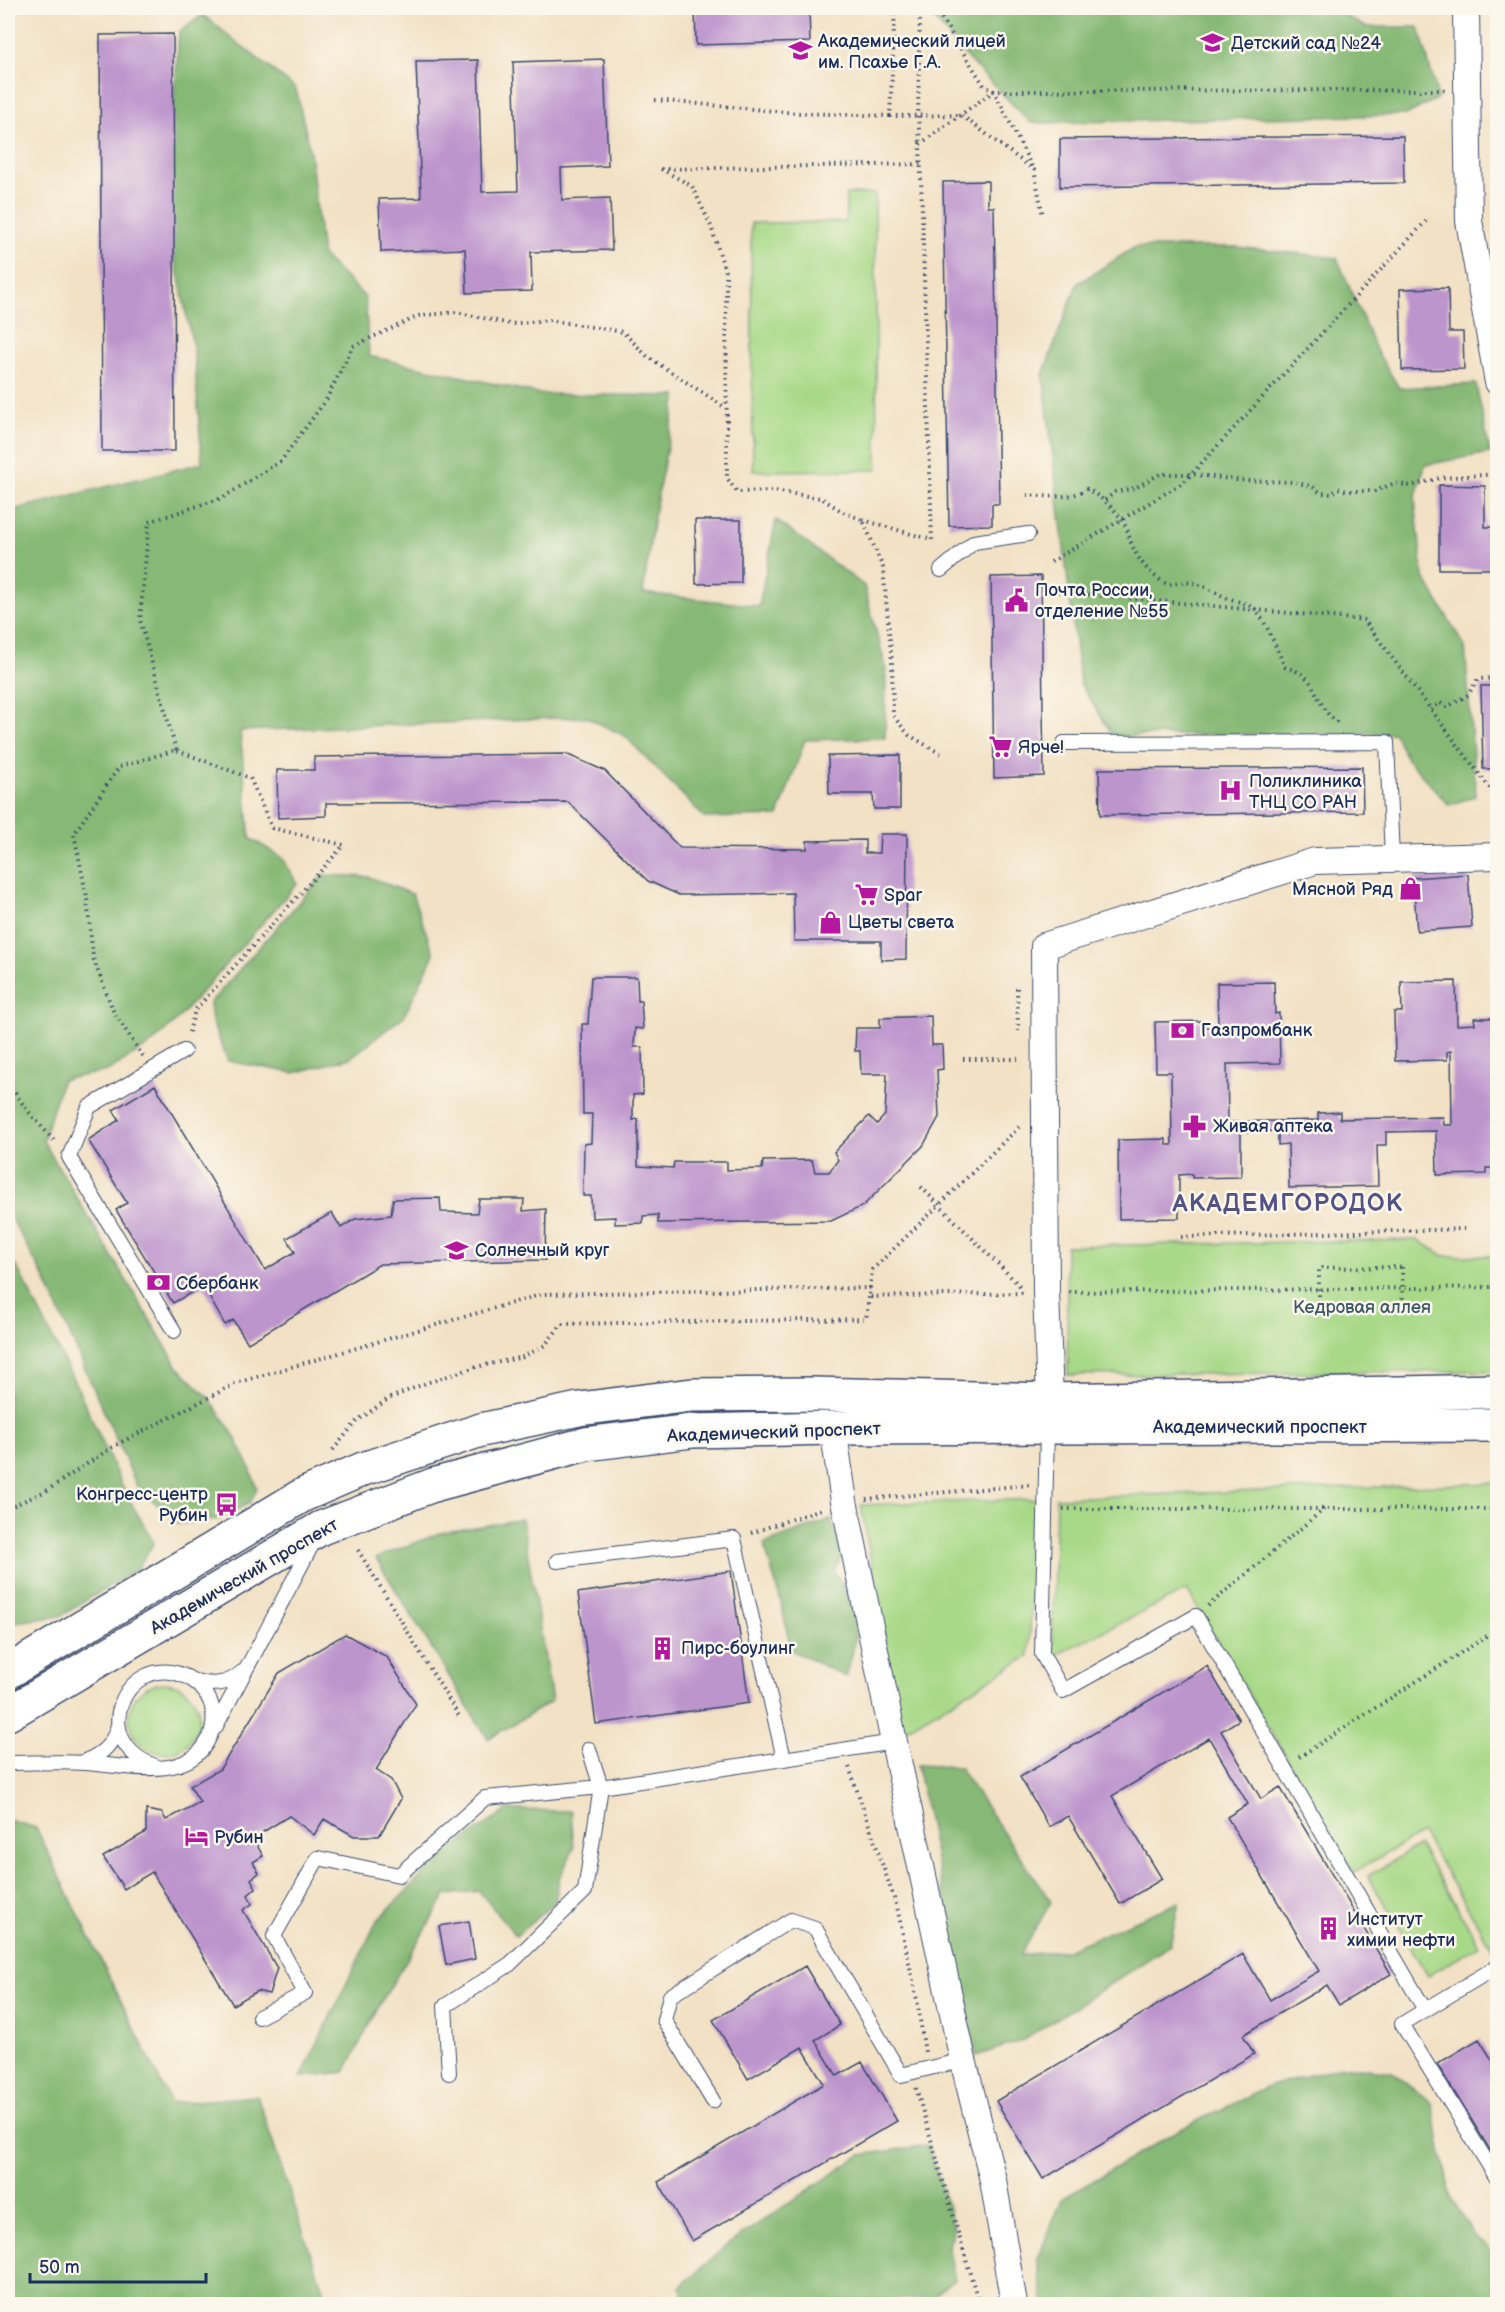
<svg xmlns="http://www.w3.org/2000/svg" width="1505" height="2312" viewBox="0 0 1505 2312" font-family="'Balsamiq Sans',sans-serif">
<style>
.green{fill:#a8d987;stroke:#628472;stroke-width:1.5}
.forest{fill:#86b974;stroke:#507469;stroke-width:1.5}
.building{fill:#bd95cd}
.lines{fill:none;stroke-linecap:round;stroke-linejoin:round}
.service-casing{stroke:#3b4a6d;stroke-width:16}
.minor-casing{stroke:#3b4a6d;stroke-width:28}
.secondary-casing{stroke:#3b4a6d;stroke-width:36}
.path{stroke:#3b4a6d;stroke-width:4;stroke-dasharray:1.5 4.5;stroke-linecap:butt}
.service{stroke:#fff;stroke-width:14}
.minor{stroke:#fff;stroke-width:26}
.secondary{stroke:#fff;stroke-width:33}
.labels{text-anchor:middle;stroke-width:5;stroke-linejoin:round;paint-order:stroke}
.poi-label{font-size:18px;fill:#1b2f5e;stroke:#fbf7ec;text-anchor:start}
.park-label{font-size:18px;fill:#3e5a68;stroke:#fbf7ec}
.street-label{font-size:18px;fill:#1b2f5e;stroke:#fbf7ec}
.district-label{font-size:24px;font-weight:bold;letter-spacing:1.5px;fill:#545385;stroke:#fbf7ec}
</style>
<rect width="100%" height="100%" fill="#fbf7ec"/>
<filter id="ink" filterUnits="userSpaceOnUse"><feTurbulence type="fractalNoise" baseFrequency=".0167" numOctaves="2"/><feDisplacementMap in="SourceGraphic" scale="12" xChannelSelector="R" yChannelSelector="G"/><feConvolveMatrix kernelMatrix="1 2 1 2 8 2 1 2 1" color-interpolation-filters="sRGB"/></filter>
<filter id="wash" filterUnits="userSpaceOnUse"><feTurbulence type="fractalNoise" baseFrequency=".008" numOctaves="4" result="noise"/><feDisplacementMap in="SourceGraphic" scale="24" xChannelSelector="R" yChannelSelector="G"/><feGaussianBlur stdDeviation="1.35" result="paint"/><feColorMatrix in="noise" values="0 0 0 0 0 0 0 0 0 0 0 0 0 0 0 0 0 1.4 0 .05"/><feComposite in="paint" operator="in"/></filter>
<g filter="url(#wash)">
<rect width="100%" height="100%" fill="#f2e1c4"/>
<path class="green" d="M846,194h29l2,276 -124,1 -2,-248 95,-1z
M1418,1240l26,16h53v115l-429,4 -2,-129z
M1497,1483l-1,471 -74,-121 -68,39 -167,-282 -135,67 4,-159z
M1035,1499l-6,157 -128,76 -40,-227z
M129 1718a35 35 0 1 1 70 0a35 35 0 1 1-70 0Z
M1419,1845l61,100 -52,31 -60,-100z"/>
<path class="forest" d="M925,8h407l33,19h54l19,71 -32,17 -375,8 -61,-62z
M203,15l93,74 14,62 12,104 43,42 4,59 171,38 137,2 -22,113 -12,84 116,13 17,-86 88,66 22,82 -1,70 -80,2 -27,76 -73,2 -80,-82 -39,-19 -346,14 10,107 33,20 14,26 -121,137 -26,24 -43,26 -45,9 -19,61 135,226 31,31 23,34 17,33 8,24 -7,14 -30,16 -42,5 -41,-38 -92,-207 -37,-67v-701l194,-48 -8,-112 -28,-136 13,-183z
M1135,247h101l101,11 40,94 22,36 77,-4 14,69 -65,12 -10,34 8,77 42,71 11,149 -27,9 -42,-46 -13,-26 -281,3 -33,-53 -37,-309 34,-90z
M323,875l46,2 43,17 22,60 -30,62 -54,42 -56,15 -66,-12 -16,-39 -2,-19z
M8,1254l11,17 60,120 46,101 29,51 -17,26 -76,47 -53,7z
M522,1519l30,182 -64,38 -112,-181 64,-25z
M831,1519l11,38 -8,14c8,14 20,32 22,49 1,18 -5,40 -10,57l-55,-27 -11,-52 -16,-54z
M917,1765l42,2 92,135 -31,53 47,-5 112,-48 -9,43 -146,95 -48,16z
M508,1810l63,1 3,37 -15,31 -4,23 -39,34 -37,-45 -33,4 -68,112 -33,65 -44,5 76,-156 67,-68z
M8,1820l28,8 135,275 86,-7 71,208h-320z
M1342,2066l50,6 40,31 18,92 24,41 23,20v48h-453l-7,-44 25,-61 117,-69 91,-44z
M928,2145l26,82 -6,19 7,33 -24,19 -149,6h-94l-8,-17 48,-43 133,-89z"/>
<g id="blocks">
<path class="building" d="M695,8h114l1,34 -114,3z
M173,34l2,417h-73l-2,-416z
M604,59l4,107 -47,2 1,32 48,-2 2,52 -81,2 1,39 -65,2 -2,-44 -84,3 -2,-53 42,-1 -5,-137 62,-1 4,132 36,-1 -5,-129z
M1403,136l1,47 -344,4v-48z
M988,181v26h6l5,297h-7v21l-43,1 -6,-344z
M1448,288l1,44h14l1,37 -62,1 -2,-81z
M1439,485l46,1v41h13v42h-59z
M695,520h46v63l-45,1z
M1041,576l3,200 -50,2 -3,-201z
M1481,686h17v83h-15z
M566,754l39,17 75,77 127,1v-8l58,-1v13h14l1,-19h27l-1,125 -25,1v-19h-87l-1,-48 -114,2 -31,-14 -80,-79 -242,1v13l-48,2 -1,-48h37v-13z
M900,755v54h-26l-1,-15h-44l-1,-38z
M1362,767l1,45 -263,3 -1,-46z
M1468,874l4,53 -55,4 -4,-53z
M591,977h46l1,24h3l2,28 -8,-1 -1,19h8l1,47 -10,1v25l5,-1v47l35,2 1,-6h53v8l35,-1 1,-8 49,-1 3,12h14l9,-12 -4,-8 35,-36 8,8 8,-9 2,-41h-26l-1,-23h-5l1,-23h24v-10l51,-2 1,29h10l1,24 -6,1 2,47 -16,29 -60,60 -32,15 -173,2v-8l-15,1v7l-28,1v-7l-23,1 -1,-22h-8l1,-52 7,-1 1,-29h-9l-1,-90h6z
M1456,981l1,44 18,-1 -1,-6h24v150h-12v6l-49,1 -1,-44 -50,1v13h-9l1,41 -89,2 -1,-44 -10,1v-14l-37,1v45l-49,1v-4l-13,1v43l-60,1 -1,-79 48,-1v6h6l-1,-73h-15l-1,-50 50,-1v6h13l-1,-44 57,-1 1,32 4,-1 1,50 -53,1 1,58 90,-2v-7l22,-1v7l103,-2 1,8h8l-1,-74 -4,1v8l-52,1 -1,-49h8l-1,-30z
M155,1085l110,185 30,-18 -8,-14 45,-25 9,15 14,-9 36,-4 2,-16 47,-1 1,14 36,1 2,-14h45l-1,12 23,-2 -1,51 -165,4 -132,79 -15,-23 -8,5 -22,-39 -30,17 -57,-93 11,-7 -39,-63 31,-20 -6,-10z
M731,1571l18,132 -153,21 -18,-131z
M345,1634l42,23 29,47 -40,66 15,10 10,19 -22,37h-25l-30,-17 -10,16 -25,-19 -36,22 10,18 -10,6 6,11 -8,6 5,9 -8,7 4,9 -9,6 34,58 -8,26 -12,-3 -24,14 -81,-133 -28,17 -21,-32 43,-25v-22l16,3 4,7 34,-18 -10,-16 30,-17 59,-96z
M1207,1666l32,54 -18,11 40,68 19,-12 111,187 -52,31 -12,-20 -84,50 11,19 -211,125 -47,-78 247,-147 27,46 49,-29 -92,-154 21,-13 -39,-66 -97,58 50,83 -42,25 -52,-88 -19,11 -29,-50z
M469,1921l6,38 -29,6 -7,-39z
M805,1966l35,59 -25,15 22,36 25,-14 35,59 -205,120 -34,-59 166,-98 -22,-37 -54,32 -35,-59z
M1479,2039l19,30v94l-61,-99z"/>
</g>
</g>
<g filter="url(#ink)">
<use href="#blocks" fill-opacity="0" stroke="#3b4a6d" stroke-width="1.5"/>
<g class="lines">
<defs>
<path id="service" d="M941,570l33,-28 54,-8
M1064,743l323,-1 5,116
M174,1331l-105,-174 20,-50 95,-56
M1047,1428l-5,226 21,37 133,-75 229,394
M557,1561l177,-22 50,220
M195,1681c18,5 33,4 47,-9
M215,1728l99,-187
M589,1749l12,38 293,-45
M85,1761c18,-7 28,-17 33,-36
M8,1763c25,0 51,-2 77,0 38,2 100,19 122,-21 6,-10 8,-23 5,-35 -4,-15 -16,-27 -30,-32 -56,-22 -98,68 -24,92
M1498,1966l-96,58 96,156
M259,2017l46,-24 -31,-57 44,-78 81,17 86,-77 116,-11 -16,104 -75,73 -65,42 4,67
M713,2101l-49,-81 6,-24 121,-76 24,8 86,147 62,-15"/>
<path id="minor" d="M1466,8l3,213 29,161
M1050,1400l-4,-108 -2,-346 271,-85 183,-5
M833,1428l11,73 50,241 69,318 30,120 21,124"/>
<path id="secondary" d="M8,1672l295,-177 60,-26 118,-39 98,-21 113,-14 120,-1 238,6 448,-9
M8,1714l313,-186 112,-43 153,-41 106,-13 141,-3 665,-3"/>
</defs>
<use href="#service" class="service-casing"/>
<use href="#minor" class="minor-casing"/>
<use href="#secondary" class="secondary-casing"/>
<path class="path" d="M895,8l-5,108 71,-1 73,55 9,46
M920,8l-2,107 2,28
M935,8l50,79 9,4 38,76
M655,100l142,13 93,3
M661,169l31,17 19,40 15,48 1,204 10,14 37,-1 47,7 22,14 20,8 20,48 9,94 1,54 16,19 32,19
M661,169l260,-5
M1027,495c19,1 43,5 60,-6 17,10 29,20 39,38 2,4 3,9 4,13 7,20 20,35 38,45 28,-7 33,1 57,12 9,4 21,5 30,12 9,8 24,45 30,58 31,9 25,21 41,44 3,5 9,9 14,13
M1105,500l10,-8 20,-4 25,-14h31l46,6 57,2 19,5 8,6 11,1 6,-6 9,3h28l20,-8 16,3 29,-8 58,-4
M863,520l69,20 -12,-396 74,-53 451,-1
M1051,562l133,-80 242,-261
M1052,591l312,29 134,179
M1431,710l9,-7 7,4 21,-12 10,-16 20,-1
M176,750l-36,-130 9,-98 73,-24 59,-37 45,-61 27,-54 66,-30 37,-4 54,12 39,-4 74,12 25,25 78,51
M1017,988l1,43
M143,1056l-29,-43 -21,-55 -6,-60 -13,-64 45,-67 57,-17 74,28 22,50 72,17 -149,165 -7,26
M963,1059h55
M8,1083l19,27 29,33
M921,1187l100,100
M1181,1237l285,-8
M1402,1267l1,44 -84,1v-44z
M870,1288l2,-18 147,-143
M1069,1292l429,-5
M333,1450l24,-29 31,-22 38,-16 50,-16 47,-10 22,-12 17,-21 304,-5 3,-22
M866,1499l163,-14
M8,1508l38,-17 68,-45 125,-64 304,-88 327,-6 -1,9 154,-4
M1063,1509h435
M751,1533l70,-24
M358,1550l102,168
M1208,1606l116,-97
M1299,1757l199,-128
M849,1767l48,140 20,93 8,52
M916,2088l63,216"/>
<use href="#service" class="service"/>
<use href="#minor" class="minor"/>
<use href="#secondary" class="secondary"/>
</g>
</g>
<defs>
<symbol id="school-bare" viewBox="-9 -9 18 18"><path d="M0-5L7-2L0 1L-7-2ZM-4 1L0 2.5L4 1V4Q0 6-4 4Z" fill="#b5179e" stroke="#fbf7ec" stroke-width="2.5" paint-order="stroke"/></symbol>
<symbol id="civic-bare" viewBox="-9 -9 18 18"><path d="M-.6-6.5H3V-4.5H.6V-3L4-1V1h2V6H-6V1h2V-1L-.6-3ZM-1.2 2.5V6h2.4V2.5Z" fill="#b5179e" stroke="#fbf7ec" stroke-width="2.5" paint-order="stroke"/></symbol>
<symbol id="supermarket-bare" viewBox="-9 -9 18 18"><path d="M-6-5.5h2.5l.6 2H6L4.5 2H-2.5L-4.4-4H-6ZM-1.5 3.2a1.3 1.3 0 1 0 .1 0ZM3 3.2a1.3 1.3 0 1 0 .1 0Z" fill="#b5179e" stroke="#fbf7ec" stroke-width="2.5" paint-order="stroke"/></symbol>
<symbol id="hospital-bare" viewBox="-9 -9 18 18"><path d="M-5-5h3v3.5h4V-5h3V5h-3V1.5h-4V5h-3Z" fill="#b5179e" stroke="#fbf7ec" stroke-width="2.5" paint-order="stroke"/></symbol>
<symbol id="shop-bare" viewBox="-9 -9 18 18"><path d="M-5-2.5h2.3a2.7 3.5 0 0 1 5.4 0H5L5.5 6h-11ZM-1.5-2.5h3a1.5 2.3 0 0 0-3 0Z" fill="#b5179e" stroke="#fbf7ec" stroke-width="2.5" paint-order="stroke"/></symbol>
<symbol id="bank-bare" viewBox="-9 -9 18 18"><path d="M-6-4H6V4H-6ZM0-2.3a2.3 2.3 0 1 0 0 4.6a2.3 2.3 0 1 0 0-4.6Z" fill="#b5179e" stroke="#fbf7ec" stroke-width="2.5" paint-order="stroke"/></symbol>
<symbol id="pharmacy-bare" viewBox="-9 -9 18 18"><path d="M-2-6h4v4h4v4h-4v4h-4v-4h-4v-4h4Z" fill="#b5179e" stroke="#fbf7ec" stroke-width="2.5" paint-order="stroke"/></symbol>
<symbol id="bus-bare" viewBox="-9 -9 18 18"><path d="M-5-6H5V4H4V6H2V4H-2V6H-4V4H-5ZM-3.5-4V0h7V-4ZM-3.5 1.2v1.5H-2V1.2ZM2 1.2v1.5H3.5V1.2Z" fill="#b5179e" stroke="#fbf7ec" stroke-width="2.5" paint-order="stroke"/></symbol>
<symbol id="building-bare" viewBox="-9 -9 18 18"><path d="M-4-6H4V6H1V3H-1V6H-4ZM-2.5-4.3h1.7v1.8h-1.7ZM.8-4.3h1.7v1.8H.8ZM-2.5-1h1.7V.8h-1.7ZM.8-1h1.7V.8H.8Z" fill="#b5179e" stroke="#fbf7ec" stroke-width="2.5" paint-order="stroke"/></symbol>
<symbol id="hotel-bare" viewBox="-9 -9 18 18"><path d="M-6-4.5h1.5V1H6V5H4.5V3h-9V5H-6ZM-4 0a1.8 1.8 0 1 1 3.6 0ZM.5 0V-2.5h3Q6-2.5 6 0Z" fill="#b5179e" stroke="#fbf7ec" stroke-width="2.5" paint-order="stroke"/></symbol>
</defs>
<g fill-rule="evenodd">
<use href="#school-bare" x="1196" y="26" width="33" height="33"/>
<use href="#school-bare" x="784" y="34" width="33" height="33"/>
<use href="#civic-bare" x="1000" y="584" width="33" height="33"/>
<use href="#supermarket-bare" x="984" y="730" width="33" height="33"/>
<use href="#hospital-bare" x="1214" y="774" width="33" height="33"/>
<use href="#shop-bare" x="1394" y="872" width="33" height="33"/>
<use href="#supermarket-bare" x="850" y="878" width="33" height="33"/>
<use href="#shop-bare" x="814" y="906" width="33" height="33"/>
<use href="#bank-bare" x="1166" y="1014" width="33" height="33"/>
<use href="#pharmacy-bare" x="1178" y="1110" width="33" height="33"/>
<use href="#school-bare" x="440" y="1234" width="33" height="33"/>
<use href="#bank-bare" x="142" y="1266" width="33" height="33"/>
<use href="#bus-bare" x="210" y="1488" width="33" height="33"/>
<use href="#building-bare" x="646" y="1632" width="33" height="33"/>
<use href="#hotel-bare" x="180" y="1820" width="33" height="33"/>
<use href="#building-bare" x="1312" y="1912" width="33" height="33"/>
</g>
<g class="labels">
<g class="poi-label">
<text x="818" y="47">Академический лицей<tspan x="818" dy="21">им. Псахье Г.А.</tspan></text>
<text x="1231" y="49">Детский сад №24</text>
<text x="1035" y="596">Почта России,<tspan x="1035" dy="21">отделение №55</tspan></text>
<text x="1018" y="753">Ярче!</text>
<text x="1249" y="787">Поликлиника<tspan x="1249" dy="21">ТНЦ СО РАН</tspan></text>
<text x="1393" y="895" text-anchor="end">Мясной Ряд</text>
<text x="884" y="901">Spar</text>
<text x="848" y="928">Цветы света</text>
<text x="1201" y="1036">Газпромбанк</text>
<text x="1213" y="1132">Живая аптека</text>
<text x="475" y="1256">Солнечный круг</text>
<text x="176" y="1289">Сбербанк</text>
<text x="208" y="1500" text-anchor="end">Конгресс-центр<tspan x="208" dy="21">Рубин</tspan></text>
<text x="681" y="1654">Пирс-боулинг</text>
<text x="214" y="1843">Рубин</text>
<text x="1347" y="1925">Институт<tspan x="1347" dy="21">химии нефти</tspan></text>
</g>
<g class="park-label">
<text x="1362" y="1313">Кедровая аллея</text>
</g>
<g class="street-label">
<text x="1260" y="1433">Академический проспект</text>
<text transform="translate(774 1432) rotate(-2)" y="6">Академический проспект</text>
<text transform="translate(244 1576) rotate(-30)" y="6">Академический проспект</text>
</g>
<g class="district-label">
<text x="1288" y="1211">АКАДЕМГОРОДОК</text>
</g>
</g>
<rect width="1505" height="2312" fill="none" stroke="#fbf7ec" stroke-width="30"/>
<path d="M30 2273v9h176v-9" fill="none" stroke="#1b2f5e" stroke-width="3"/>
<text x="39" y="2273" font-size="18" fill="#1b2f5e" stroke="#fbf7ec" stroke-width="4.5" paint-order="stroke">50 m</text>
</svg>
